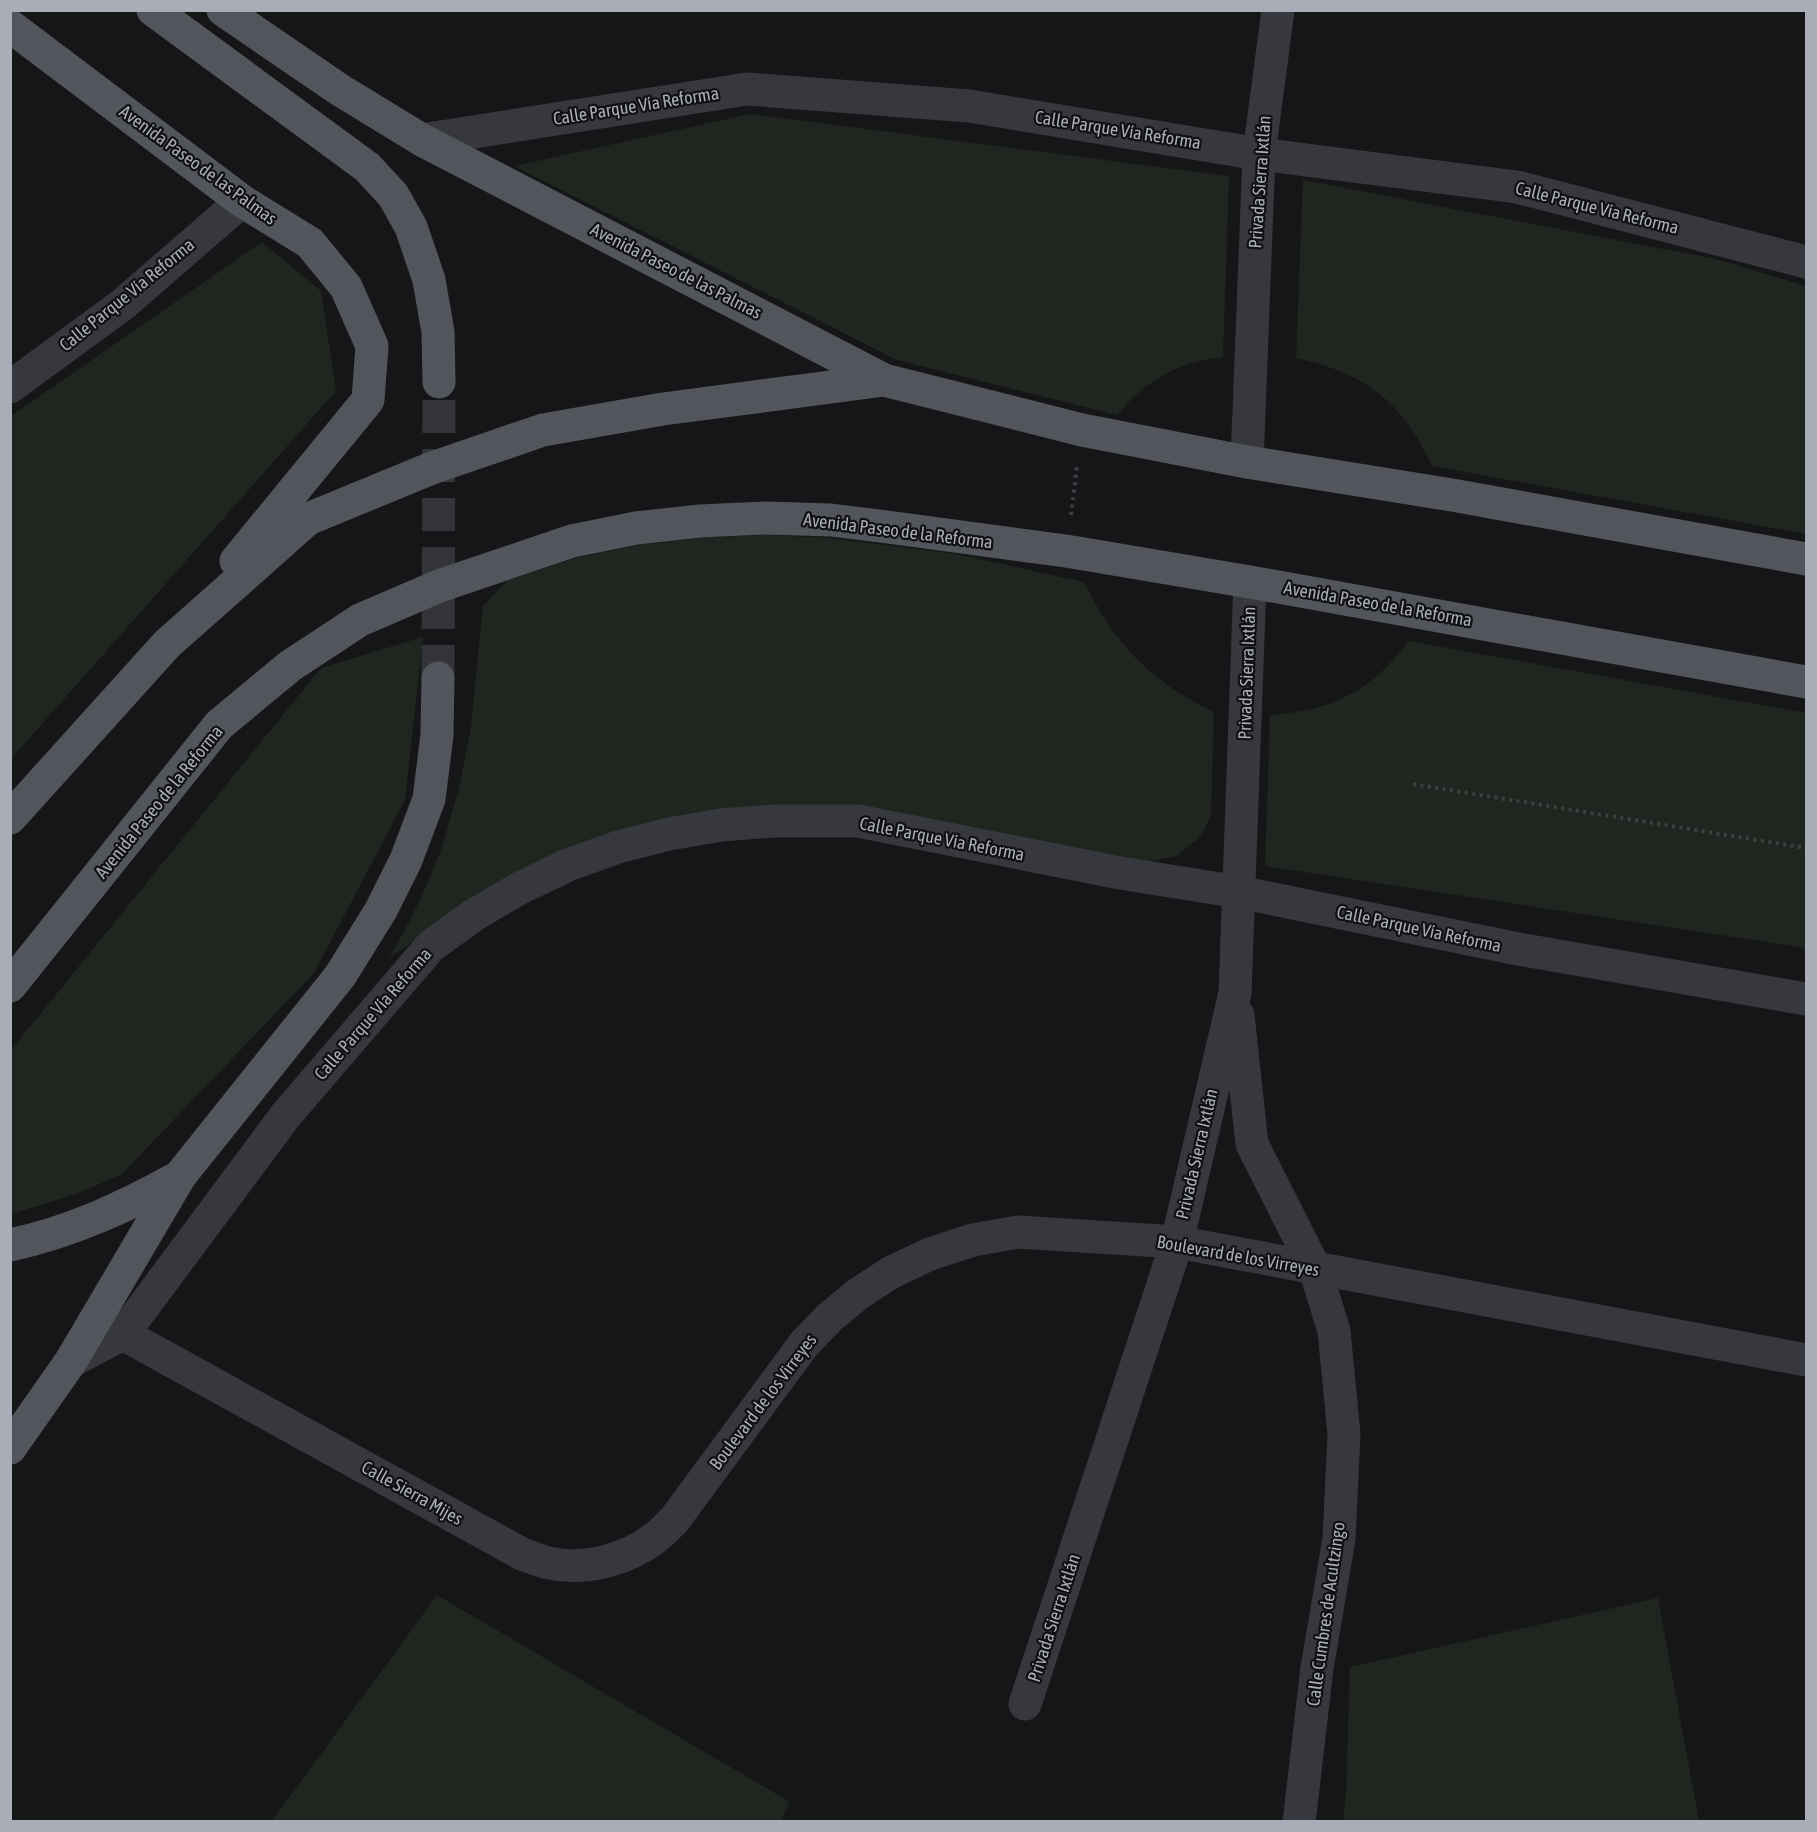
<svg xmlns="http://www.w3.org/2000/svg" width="1817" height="1832" viewBox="0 0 1817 1832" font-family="'Asap Condensed',sans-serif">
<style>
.green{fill:#1e261f}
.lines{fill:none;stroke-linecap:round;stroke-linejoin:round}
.major-tunnel{stroke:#333438;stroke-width:33;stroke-dasharray:33 16;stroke-linecap:butt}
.path{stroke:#3d3f44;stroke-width:4;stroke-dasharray:3 4.5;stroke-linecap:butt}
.minor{stroke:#37383d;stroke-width:33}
.major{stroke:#53555c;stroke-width:33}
.labels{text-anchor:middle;stroke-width:4.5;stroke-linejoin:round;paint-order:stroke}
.street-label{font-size:18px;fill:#a8adb8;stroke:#111113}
</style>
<rect width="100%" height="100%" fill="#161618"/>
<path class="green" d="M750,114l479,62 -6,181c-46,6 -76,22 -106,58l-220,-55 -383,-194z
M1303,180l413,79 90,27v248l-374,-68c-29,-64 -67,-93 -136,-108z
M262,242l59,49 15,100 -325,368v-343z
M766,535l63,3 128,16 127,28c32,64 65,98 130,130l-3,103 -6,13 -7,11 -22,17 -28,6 -374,-55 -307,96 -78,55 20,-36 18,-37 15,-38 17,-59 12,-61 12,-121 25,-26 69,-22 62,-13 63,-7z
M423,637l-18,163 -91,173 -193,202 -48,20 -62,19v-164l310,-382z
M1409,641l397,72v235l-541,-82 5,-151c64,-5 100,-23 139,-74z
M437,1595l353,207 -9,19h-509z
M1658,1598l41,223h-356l3,-30 4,-124z"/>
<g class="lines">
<path class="major-tunnel" d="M438,678l1,-296"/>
<path class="path" d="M1071,515l6,-49
M1413,784l393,64"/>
<path class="minor" d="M422,140l325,-51 222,17 290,48 258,33 289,75
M10,387l112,-82 120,-104
M1247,462l12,-308 19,-144
M1238,1015l14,129 63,125 19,62 10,103 -5,105 -22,129 -18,154
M123,1334l399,220c9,3 18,7 27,9 36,8 77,-3 106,-25 7,-5 13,-12 20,-19l129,-175 26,-27 28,-23 32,-21 40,-19 43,-14 45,-8 159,10 629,118
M71,1361l52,-27 163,-219 145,-169 43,-31 46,-27 48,-23 50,-18 51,-13 52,-9 53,-4h84l262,52 119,19 279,57 288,50
M1025,1704l152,-462 58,-249 15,-411"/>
<path class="major" d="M153,10l214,157 26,28 18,32 18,53 9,52 1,50
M223,10l117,80 82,50 462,240
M10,26l232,175 68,42 36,44 26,59 -4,54 -132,161
M10,818l157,-174 141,-125 124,-51 111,-38 120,-21 221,-29 198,50 165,32 205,33 354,64
M10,986l209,-261 71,-59 70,-46 79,-34 133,-45 64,-13 64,-7 66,-3 65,2 64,8 171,23 184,31 556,100
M10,1245c61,-13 115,-38 169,-68
M10,1448l61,-87 109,-185 160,-200 41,-66 25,-50 23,-61 8,-64 1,-57"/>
</g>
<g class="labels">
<g class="street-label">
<text transform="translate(636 106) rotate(-9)" y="6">Calle Parque Vía Reforma</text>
<text transform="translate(1118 130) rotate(9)" y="6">Calle Parque Vía Reforma</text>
<text transform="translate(198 165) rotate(36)" y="6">Avenida Paseo de las Palmas</text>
<text transform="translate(1260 182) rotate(-86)" y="6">Privada Sierra Ixtlán</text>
<text transform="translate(1597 208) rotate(14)" y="6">Calle Parque Vía Reforma</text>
<text transform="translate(676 271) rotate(27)" y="6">Avenida Paseo de las Palmas</text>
<text transform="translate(127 295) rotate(-39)" y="6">Calle Parque Vía Reforma</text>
<text transform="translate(898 531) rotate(7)" y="6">Avenida Paseo de la Reforma</text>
<text transform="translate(1378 604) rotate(10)" y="6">Avenida Paseo de la Reforma</text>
<text transform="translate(1247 673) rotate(-88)" y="6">Privada Sierra Ixtlán</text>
<text transform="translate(159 802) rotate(-51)" y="6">Avenida Paseo de la Reforma</text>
<text transform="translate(942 839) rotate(11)" y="6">Calle Parque Vía Reforma</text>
<text transform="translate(1419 929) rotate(12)" y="6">Calle Parque Vía Reforma</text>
<text transform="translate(373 1014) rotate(-49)" y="6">Calle Parque Vía Reforma</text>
<text transform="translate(1197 1154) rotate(-77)" y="6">Privada Sierra Ixtlán</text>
<text transform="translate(1238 1256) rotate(10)" y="6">Boulevard de los Virreyes</text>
<text transform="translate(763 1402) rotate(-53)" y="6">Boulevard de los Virreyes</text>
<text transform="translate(412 1493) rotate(29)" y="6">Calle Sierra Mijes</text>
<text transform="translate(1326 1614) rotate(-82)" y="6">Calle Cumbres de Acultzingo</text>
<text transform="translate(1054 1618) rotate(-72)" y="6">Privada Sierra Ixtlán</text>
</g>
</g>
<rect width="1817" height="1832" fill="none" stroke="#a8adb8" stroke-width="24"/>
</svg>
